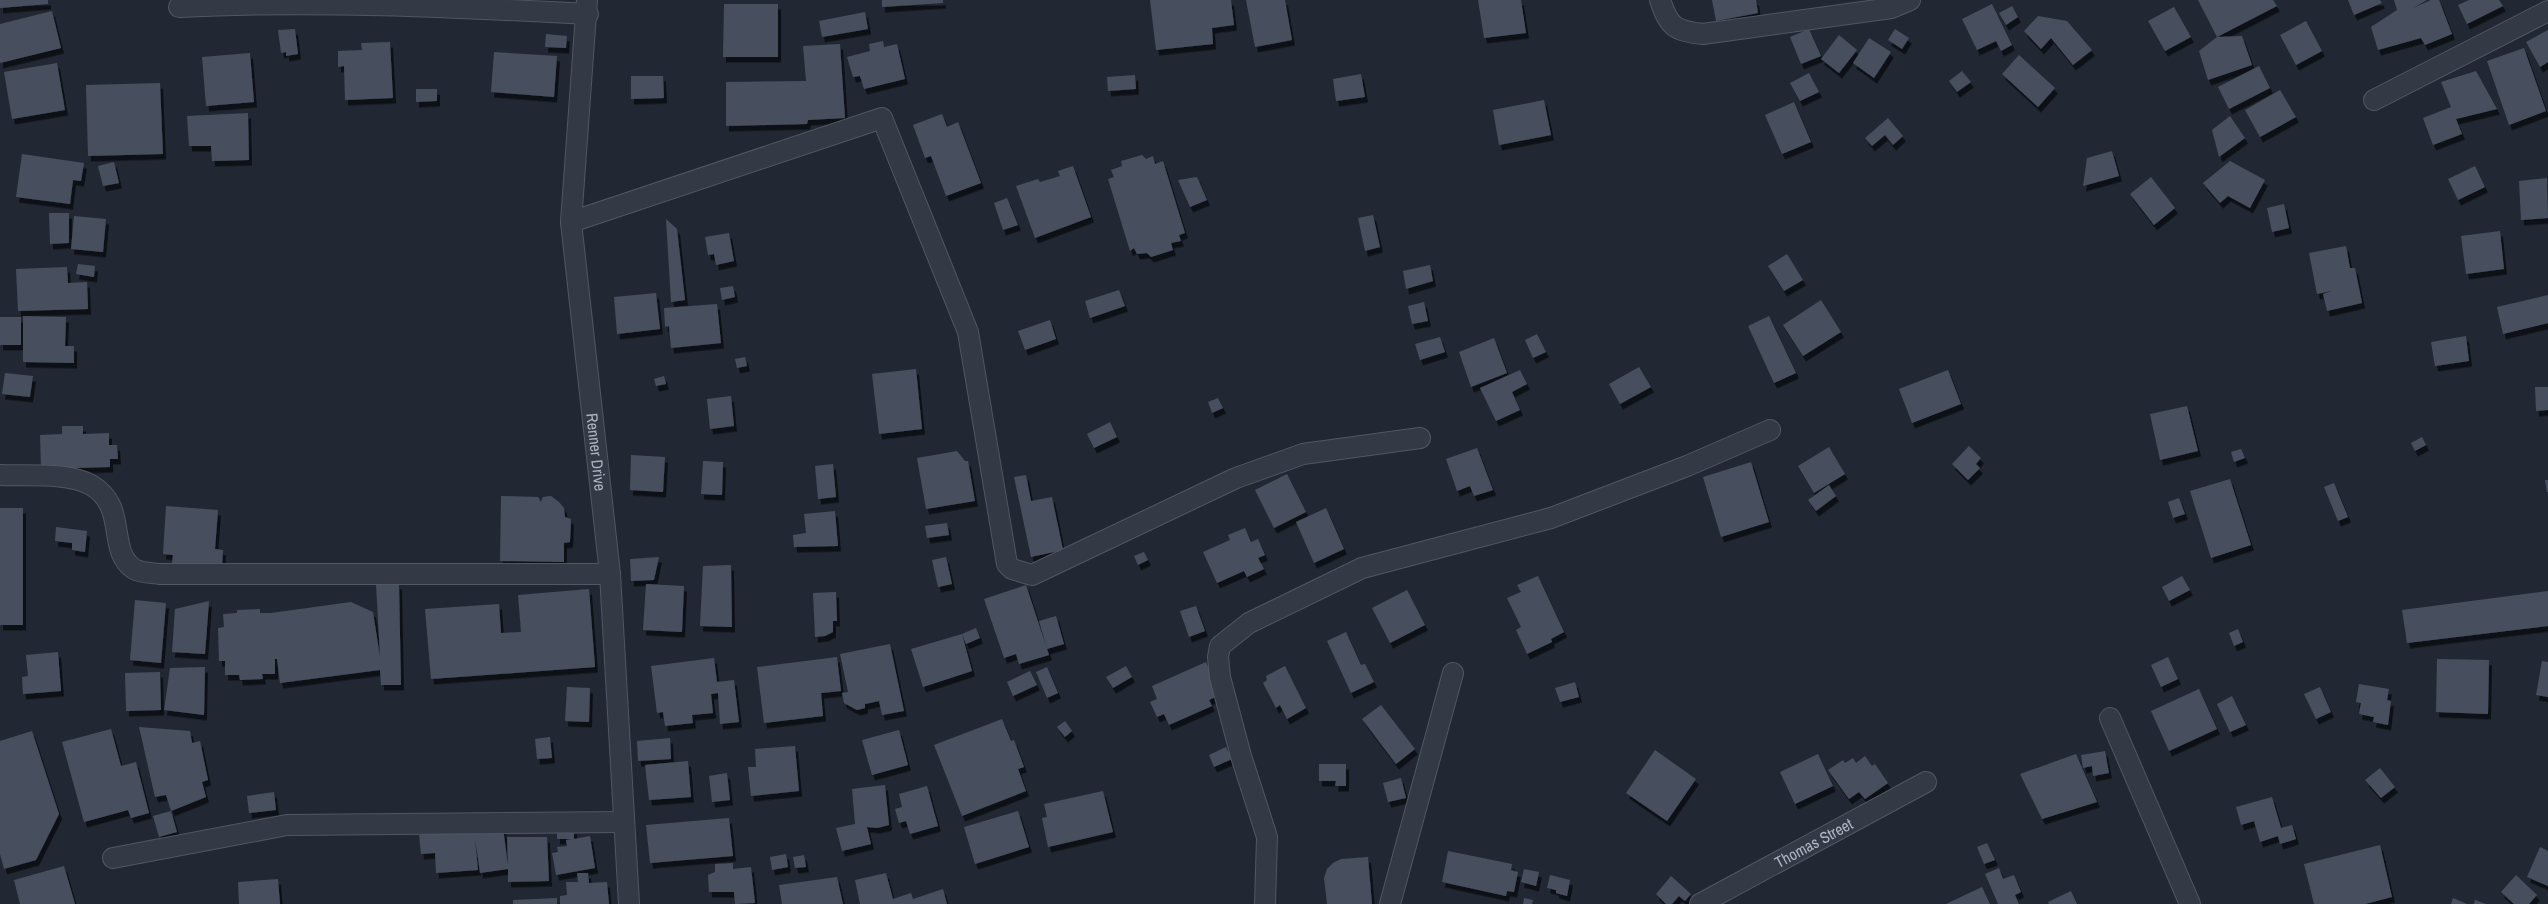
<svg xmlns="http://www.w3.org/2000/svg" width="2548" height="904" viewBox="0 0 2548 904" font-family="'Archivo Narrow',sans-serif">
<style>
.building{fill:#474f5e;filter:url(#shadow)}
.lines{fill:none;stroke-linecap:round;stroke-linejoin:round}
.street-casing{stroke:#515763;stroke-width:22}
.street{stroke:#343a45;stroke-width:20}
.labels{text-anchor:middle;stroke-width:4.5;stroke-linejoin:round;paint-order:stroke}
.street-label{font-size:16px;fill:#aeb4c2;stroke:#191f29}
</style>
<defs>
<filter id="shadow"><feDropShadow dx="3" dy="5.5" stdDeviation="0" flood-color="#0009"/></filter>
</defs>
<rect width="100%" height="100%" fill="#212834"/>
<path class="building" d="M0,0h48v4l-48,4z
M882,0h61v3l-61,4z
M1150,0h81l3,25 -22,3 1,16 -57,6z
M1246,0h39l7,40 -37,7z
M1478,0h43l5,33 -42,5z
M1712,0h44l2,13 -42,8z
M2198,0h75l4,6 -60,31z
M2348,0h32l2,3 -28,12z
M2394,0h33l-14,8 18,-8h8l13,34 -27,11 -4,-7 -43,12 -7,-23 26,-17z
M2469,0h30l4,6 -36,18 -9,-19z
M724,4h54v53h-55z
M1992,4l20,41 -11,6 -5,-10 -19,9 -15,-31z
M2012,6l6,11 -12,8 -7,-12z
M2174,7l17,30 -26,14 -17,-30z
M52,11l9,37 -61,15v-39z
M865,12l3,17 -46,8 -3,-16z
M2038,16l29,5 25,29 -19,15 -22,-27 -10,11 -17,-18z
M2306,21l16,30 -26,14 -16,-30z
M295,29l3,25 -12,2v-4l-5,1 -3,-23z
M1809,29l12,27 -20,8 -11,-27z
M1895,29l14,9 -7,11 -14,-9z
M2548,30v32l-8,5 -14,-25z
M546,34l21,2 -1,12 -21,-1z
M1839,35l18,15 -18,23 -18,-14z
M2242,36l10,29 -44,15 -9,-29 18,-14z
M1869,38l22,14 -17,26 -21,-15z
M883,41l1,6 13,-3 8,35 -41,10 -4,-13 -7,1 -6,-20 23,-6 -1,-7z
M390,42l3,56 -48,2 -1,-34 -6,1v-16l24,-1 -1,-7z
M840,44l5,74 -37,2 -1,4 -81,2v-44l80,-1 -3,-35z
M2524,48l22,63 -37,14 -22,-64z
M494,52l63,4 -3,41 -63,-5z
M250,53l4,49 -48,4 -4,-49z
M2019,55l36,33 -17,19 -36,-33z
M57,63l8,47 -53,9 -8,-47z
M2259,66l11,22 -41,21 -11,-22z
M1962,71l9,11 -14,10 -8,-11z
M2476,71l21,38 -41,10 6,15 -29,11 -10,-27 28,-11 -10,-25z
M1809,73l10,19 -19,9 -10,-18z
M1361,74l4,23 -29,4 -3,-22z
M1135,75l1,14 -28,2 -1,-14z
M631,76h32l1,22 -33,1z
M160,83l3,71 -75,2 -2,-71z
M416,89h21v12l-21,1z
M2280,90l16,27 -36,20 -15,-27z
M1544,100l7,35 -52,10 -6,-35z
M1794,102l17,40 -29,12 -17,-39z
M248,113l1,47 -37,1 -1,-15h-22l-2,-30z
M942,114l5,13 11,-5 23,61 -35,13 -15,-40 -6,2 -12,-33z
M2230,116l15,22 -26,19 -7,-27z
M1888,118l15,18 -10,9 -8,-10 -13,11 -7,-8z
M2112,151l7,25 -36,10 4,-28z
M22,154l62,9 -3,18 -8,-1 -3,24 -54,-7z
M1142,155l4,4 7,-3 2,8 8,-3 22,72 -6,2 2,6 -10,2 2,7 -22,7 -4,-4 -10,1 -3,-6 -4,3 -22,-72 6,-2 -3,-7 11,-4 -1,-5z
M2230,161l35,19 -15,28 -22,-12 -8,7 -17,-20z
M114,162l5,21 -16,3 -5,-20z
M1073,166l18,51 -56,21 -19,-52 22,-7 2,3 20,-6 -2,-5z
M2475,166l10,21 -27,13 -10,-21z
M1197,177l10,23 -17,7 -12,-27z
M2151,177l24,31 -21,17 -24,-31z
M2547,178l1,40 -27,2 -2,-39z
M1007,198l11,27 -15,5 -9,-27z
M2284,204l5,24 -17,4 -5,-24z
M49,213h20v30l-19,1z
M1373,215l7,32 -15,4 -7,-33z
M74,216l32,3 -3,33 -32,-3z
M666,219l11,10 8,71 -14,2z
M2500,231l4,38 -38,5 -5,-38z
M729,233l5,28 -18,4 -2,-11 -6,1 -3,-18z
M2346,246l4,22h5l7,35 -35,8 -4,-17 9,-3 -15,3 -8,-41z
M1787,254l16,26 -19,11 -16,-25z
M78,264l17,2 -1,11 -18,-3z
M1430,265l3,16 -27,8 -3,-18z
M67,267l1,16 19,-1 1,27 -70,2 -2,-42z
M733,286l2,11 -13,3 -2,-12z
M1119,290l6,16 -35,12 -5,-17z
M656,293l4,36 -43,5 -3,-37z
M2548,295v28l-45,11 -6,-27z
M1821,300l20,32 -38,24 -20,-31z
M1424,302l4,19 -16,3 -4,-18z
M717,304l4,39 -50,5 -2,-22 -4,1 -1,-19z
M23,316l43,1 -1,29h9v17l-51,-1z
M1769,316l27,57 -22,10 -26,-57z
M0,317h21v28h-21z
M1050,320l6,19 -31,11 -7,-19z
M1537,334l9,18 -13,6 -8,-18z
M2466,336l3,25 -34,5 -4,-24z
M1440,337l5,15 -25,8 -5,-16z
M1494,338l13,35 -36,14 -12,-35z
M745,357l2,9 -10,2 -2,-9z
M1639,367l12,20 -31,17 -11,-20z
M916,369l6,60 -43,5 -7,-60z
M1520,370l7,14 -15,8 8,18 -24,11 -16,-33z
M1948,370l13,34 -49,19 -13,-34z
M5,373l28,3 -3,21 -28,-3z
M664,376l2,8 -10,2 -2,-7z
M2535,387h13v23l-12,1z
M731,396l3,30 -24,3 -3,-30z
M1218,398l5,10 -11,5 -4,-11z
M2187,406l11,45 -38,9 -10,-46z
M1110,422l7,15 -23,11 -7,-14z
M62,426h21v8l26,-1v12h8l1,14h-8v8l-69,2 -1,-34 22,-1z
M2422,437l4,8 -11,6 -4,-8z
M1969,446l12,12 -5,6 4,4 -12,12 -16,-16z
M1829,447l16,27 -31,19 -16,-27z
M1477,448l16,42 -19,6 -4,-10 -13,5 -11,-32z
M2241,449l4,9 -11,4 -3,-10z
M957,451l8,10h3l7,40 -49,8 -9,-51z
M631,455l34,2 -2,35 -33,-2z
M703,461l20,1 -1,33 -21,-1z
M1751,462l18,60 -48,15 -18,-60z
M833,464l3,33 -18,2 -3,-33z
M1287,474l19,38 -32,16 -19,-38z
M1026,475l5,26 21,-4 11,53 -32,7 -17,-80z
M2230,479l21,66 -40,13 -21,-67z
M2545,480h3v12h-1z
M2334,483l14,34 -10,4 -14,-34z
M1829,485l7,11 -20,15 -8,-11z
M501,496l37,1 3,5 2,-5 8,-1 8,6 5,6 1,9 6,2 -1,23 -6,1v19l-64,-1z
M2179,498l6,16 -12,4 -5,-16z
M166,506l52,4 -3,39 8,1 -1,17 -50,-4 1,-8 -10,-1z
M0,508h23v117h-23z
M1326,508l18,41 -30,14 -18,-41z
M835,511l3,35 -44,1 -1,-12 13,-2 -2,-19z
M947,523l2,12 -22,3 -2,-12z
M56,527l31,4 -2,21 -13,-2v-7l-17,-2z
M1245,528l6,14 7,-3 7,16 -7,3 6,11 -17,8 -3,-6 -27,12 -14,-31 27,-12 -2,-5z
M1144,552l4,8 -10,5 -4,-9z
M659,557l-5,23 -23,1 -1,-22z
M946,557l6,27 -14,3 -6,-27z
M731,565l1,62 -32,-1 3,-60z
M1538,576l26,56 -13,7 1,3 -25,12 -11,-24 5,-3 -14,-29 14,-6 -4,-7z
M2182,576l8,14 -21,11 -7,-14z
M376,584h23l2,101h-20l-1,-15 -100,13 -3,-24h-2v15h-13l1,5 -23,1 -1,-5h-14v-14h-6l-1,-33 6,-1 -1,-13 14,-1v-3l23,-1v4h11l80,-11 22,10 7,45z
M646,584l38,2 -2,46 -39,-2z
M1026,585l23,70 -30,9 -3,-10 -12,4 -20,-59z
M589,589l6,78 -164,12 -6,-70 74,-5 2,29 20,-1 -3,-37z
M1407,590l18,35 -35,18 -18,-35z
M2548,591v35l-141,17 -5,-33z
M836,592l1,29h-4v11l-8,4 -10,1 -2,-44z
M135,600l31,3 -5,60 -31,-3z
M209,601l-4,53 -33,-2 3,-43z
M1196,606l9,25 -16,6 -9,-26z
M1056,616l8,28 -17,5 -8,-28z
M976,628l4,10 -14,6 -4,-10z
M2238,629l5,13 -9,4 -5,-13z
M1346,632l15,33 4,-1 9,18 -23,11 -24,-52z
M962,634l10,37 -49,16 -12,-38z
M890,644l14,67 -22,4 -3,-14 -14,3v4l-8,2 -13,-7 -2,-10 6,-1 -8,-38z
M58,652l3,39 -38,3 -1,-17 6,-1 -2,-21z
M837,657l4,34 -20,2 2,23 -59,7 -7,-56z
M2168,657l10,22 -17,8 -10,-22z
M714,658l3,24 17,-2 5,42 -19,2 -2,-31 -7,1 2,19 -21,2 1,8 -28,3 -2,-14 -6,1 -6,-47z
M2437,659l52,1 -1,54 -52,-2z
M2542,661l6,1v35l-12,-2z
M1206,662l14,33 -11,5 3,6 -43,19 -5,-11 -7,3 -7,-15 7,-3 -5,-13z
M1126,666l6,11 -19,11 -7,-11z
M1285,666l21,42 -19,11 -7,-14 -4,3 -13,-25 4,-3 -1,-4z
M205,667l-1,48 -40,-5 6,-42z
M1047,667l11,26 -11,5 -11,-26z
M1030,671l7,14 -24,11 -6,-14z
M160,672l1,38 -35,1 -1,-38z
M1575,682l4,15 -19,5 -5,-14z
M2359,684l30,5 -2,11 4,1 -3,24 -15,-3 1,-5 -15,-3 2,-11 -5,-1z
M567,687l23,1 -1,34 -24,-1z
M2320,687l11,25 -15,7 -12,-25z
M2199,689l18,40 -48,22 -18,-40z
M2232,696l14,29 -16,7 -13,-28z
M1381,705l34,44 -19,15 -34,-45z
M1002,719l9,22 3,-1 10,27 -6,2 8,22 -64,25 -28,-71z
M1065,721l7,10 -7,6 -8,-10z
M139,727l51,4 2,12 8,-2 8,39 -6,2 4,15 -35,14 -5,-16 -11,2z
M111,729l10,37 15,-4 13,51 -18,5 -3,-8 -44,12 -22,-80z
M899,730l9,35 -36,10 -10,-35z
M32,731l27,83 -23,46 -32,9 -4,-15v-113z
M550,737l2,21 -15,1 -2,-20z
M670,738l1,21 -33,2 -1,-20z
M795,746l4,45 -48,5 -3,-29h8l-1,-18z
M1226,747l6,12 -18,8 -5,-12z
M1655,750l41,29 -29,42 -41,-28z
M2105,751l4,22 -16,3 -1,-10 -9,2 -2,-13z
M1818,754l15,32 -38,18 -15,-32z
M2076,754l21,48 -55,17 -22,-45z
M1865,756l7,10 3,-2 13,19 -23,16 -6,-7 -10,7 -21,-29 15,-10 2,3 8,-5 3,5z
M688,761l3,36 -42,3 -4,-35z
M1319,764h27v22h-11l1,-5h-17z
M2380,768l15,19 -14,11 -16,-18z
M727,773l3,27 -18,2 -3,-26z
M1401,778l5,20 -18,4 -5,-19z
M885,785l4,40 -12,3 -10,-1 4,17 -29,7 -6,-23 19,-4 -3,-35z
M927,786l11,40 -28,8 -4,-13 -7,2 -4,-14 7,-2 -3,-13z
M1103,791l10,41 -65,15 -6,-29 5,-1 -3,-13z
M274,792l2,18 -27,3 -2,-17z
M2272,797l9,31 11,-3 4,14 -16,5 -2,-8 -18,6 -6,-21 -13,4 -5,-18z
M171,811l6,21 -18,5 -6,-21z
M1018,811l11,36 -54,17 -11,-37z
M729,818l4,38 -83,7 -4,-38z
M503,827l5,39 -1,-29h40l2,44 -41,1v-13l-28,4 -5,-35 3,32 -42,3 -1,-20 -14,1 -2,-19z
M557,829h17v10l16,-3 5,32 -39,7 -4,-22 6,-1 -1,-5 10,-1 -1,-6 6,-1h-15z
M1987,843l8,17 -11,4 -7,-17z
M2380,845l12,52 -27,7h-51l-10,-40z
M2540,847l8,4v35l-21,-9z
M1448,851l64,13 -1,6 7,2 -4,20 -7,-1 -1,5 -64,-14z
M786,854l2,13 -16,3 -2,-13z
M804,855l2,12 -11,1 -2,-11z
M1368,857l4,47h-45l-3,-26 3,-9 6,-6 8,-4z
M733,863v6l18,-2 4,36 -20,1 -1,-12h-25l-1,-17 7,-3v-8z
M64,866l11,38h-55l-6,-24z
M1999,868l4,11 11,-4 7,17 -6,3 4,9h-21l-13,-30z
M1524,869l15,3 -3,14 -15,-4z
M577,873h11l1,10 18,-1 2,22h-49v-8l7,-1 -1,-13h12z
M886,873l7,26 18,-6 2,6 30,-10 4,15h-87l-5,-24z
M1550,875l20,5 -3,16 -11,-3v-3l-9,-2z
M2516,875l21,20 -8,9h-15l-13,-12z
M1671,876l20,18 -6,7 -6,-5 -7,8h-6l-10,-10z
M837,877l6,27h-61l-3,-19z
M278,879l2,25h-41l-1,-22z
M1982,887l8,17h-44z
M2071,891l6,13h-28l-1,-2z
M557,898v6h-44v-4z
M1524,898l9,2 -1,4h-9z
M2453,898l14,6h-16z
M2475,900l11,4h-12z"/>
<g class="lines">
<defs>
<g id="street">
<path id="s1" d="M587,0l-16,222 39,352 19,330"/>
<path d="M1660,0c9,27 15,31 43,34l188,-26 19,-8"/>
<path d="M179,7c137,-7 272,0 409,7"/>
<path d="M2374,100l174,-89"/>
<path d="M571,222l311,-104 86,214 39,232 5,5 20,6 204,-97 67,-24 117,-16"/>
<path d="M0,475c26,1 68,-3 91,10 38,22 15,65 43,84 7,4 19,4 26,5h450"/>
<path d="M2110,718l80,186"/>
<path d="M113,858l174,-33 336,-3"/>
<path d="M1265,904l2,-67 -26,-81 -21,-79 -2,-20 2,-11 29,-23 113,-55 189,-50 136,-52 83,-36"/>
<path d="M1390,904l63,-231"/>
<path id="s2" d="M1700,904l226,-122"/>
</g>
</defs>
<use href="#street" class="street-casing"/>
<use href="#street" class="street"/>
</g>
<g class="labels">
<g class="street-label">
<text dy="6" stroke="none"><textPath href="#s1" startOffset="454">Renner Drive</textPath></text>
<text dy="6" stroke="none"><textPath href="#s2" startOffset="129">Thomas Street</textPath></text>
</g>
</g>
</svg>
